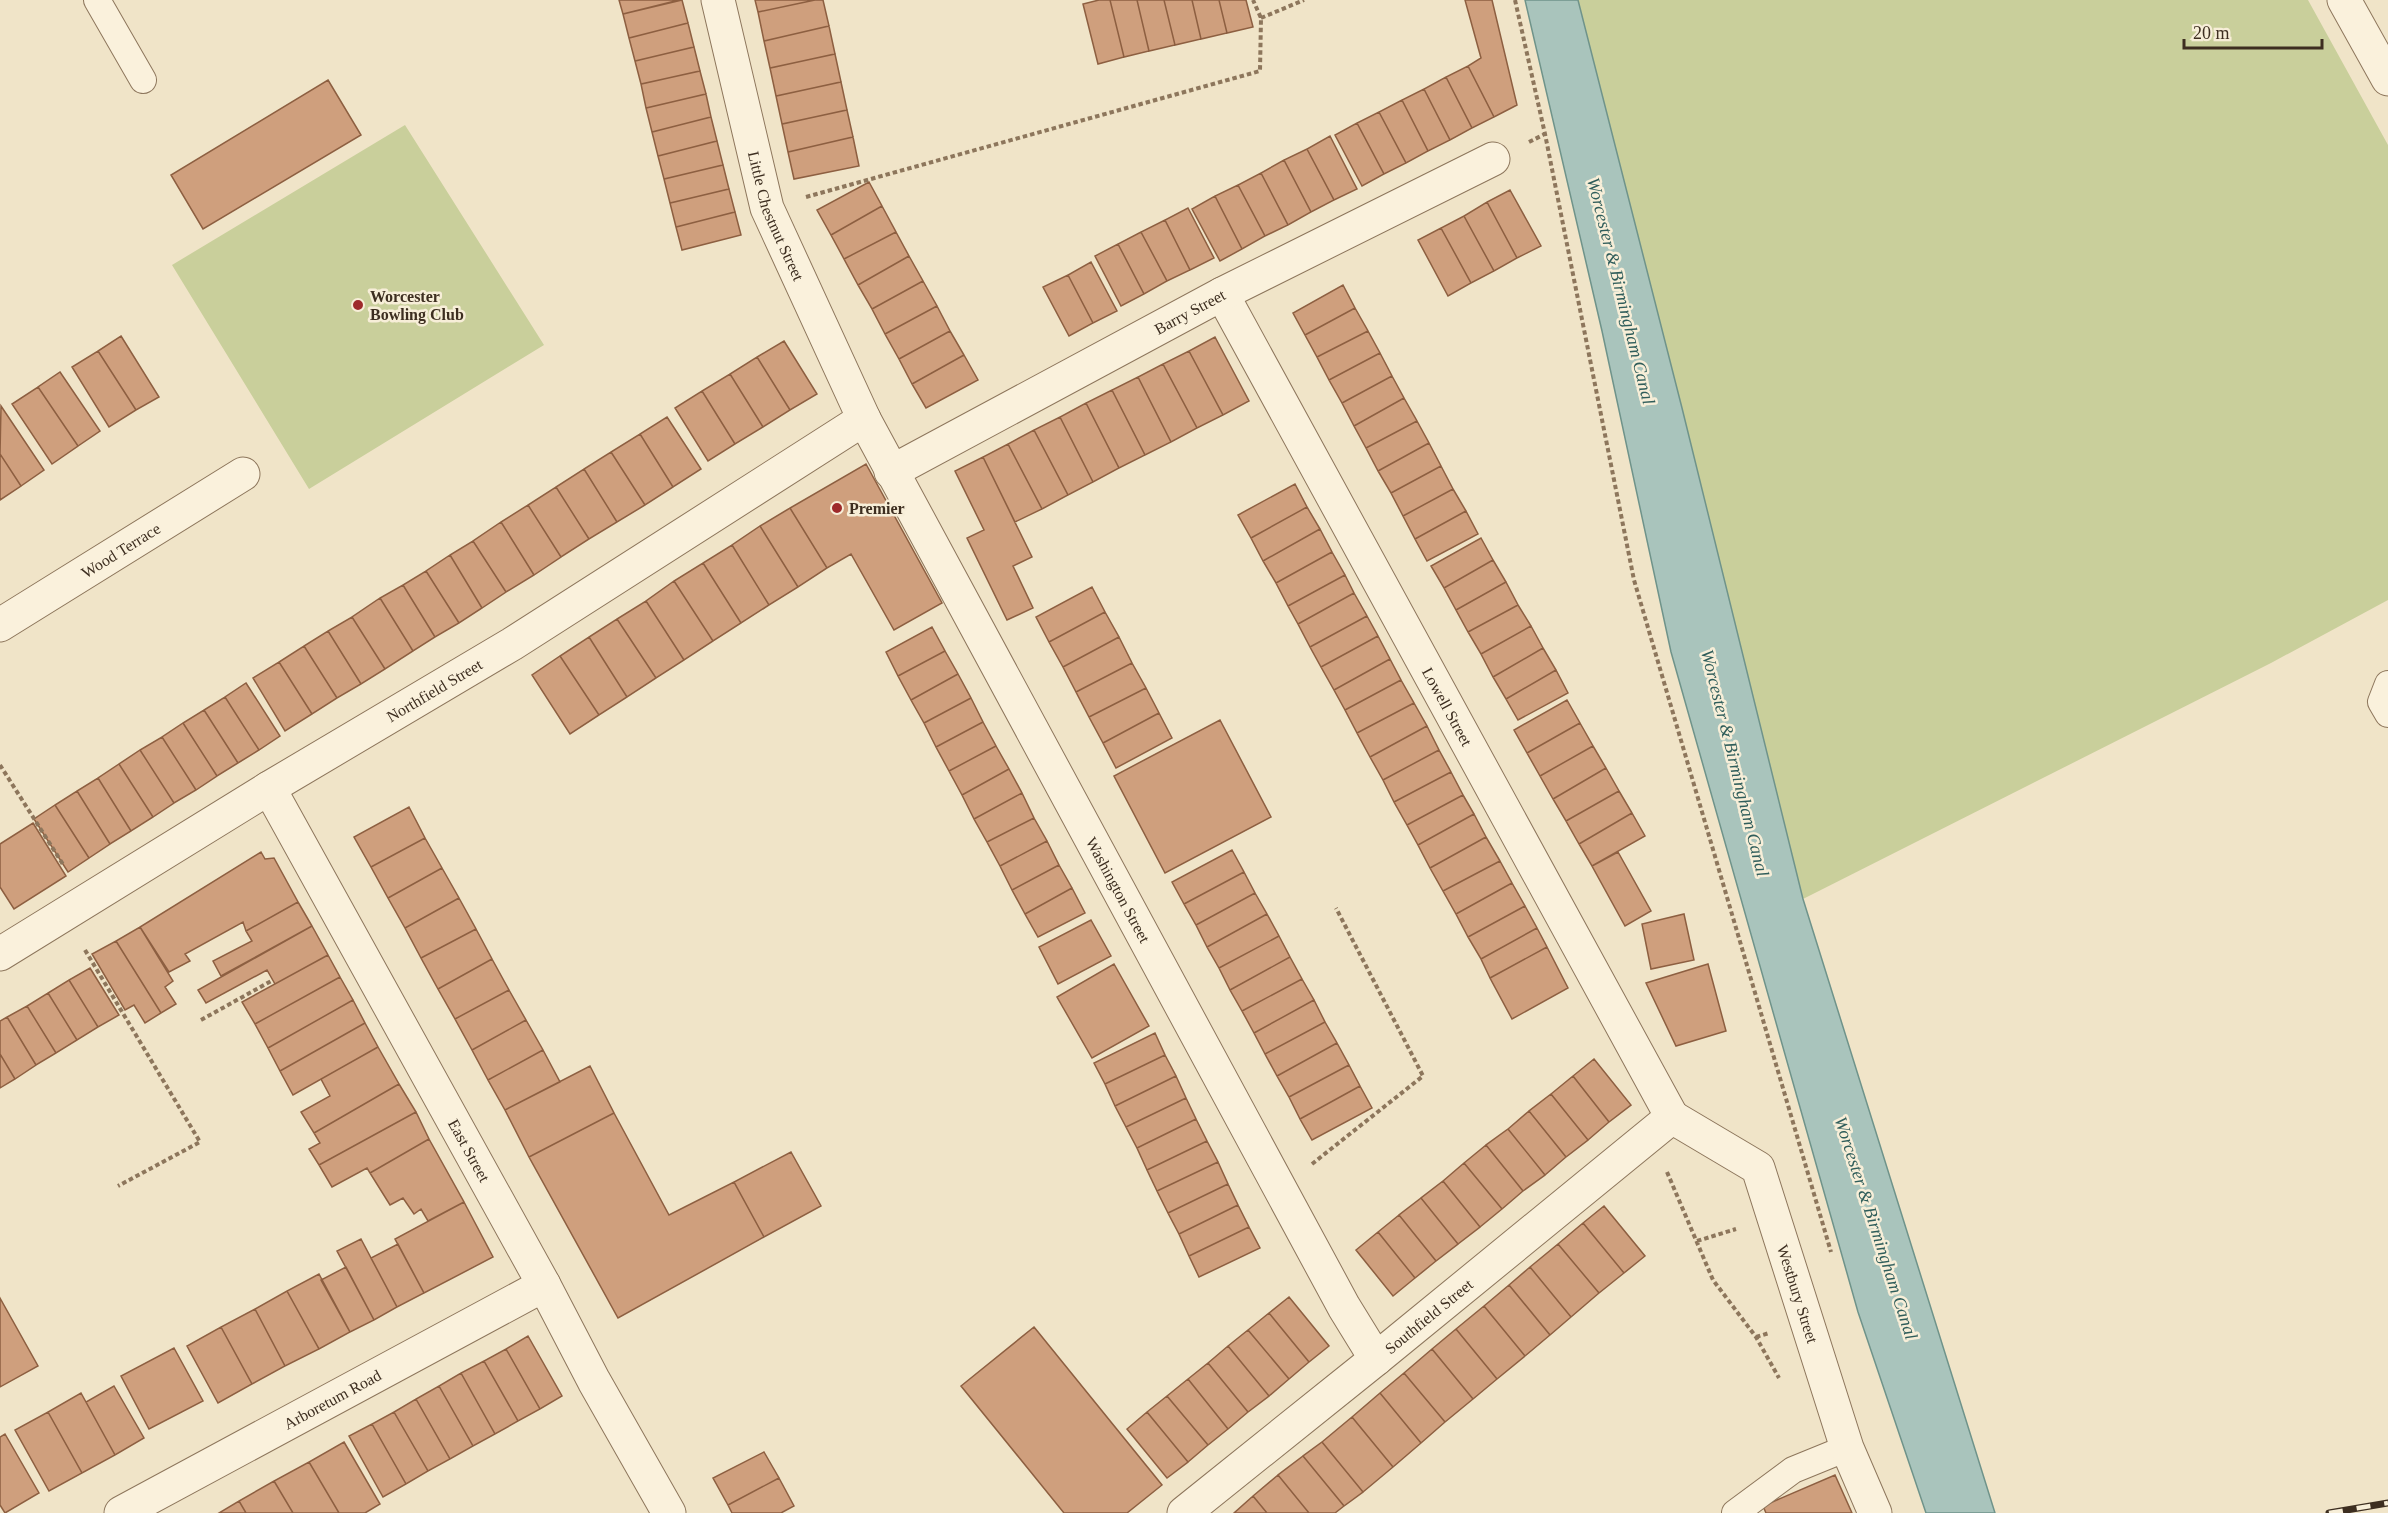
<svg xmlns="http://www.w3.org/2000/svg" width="2388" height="1513" viewBox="0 0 2388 1513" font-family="'Times New Roman',serif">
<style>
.green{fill:#c9cf9b}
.water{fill:#a9c4bc;stroke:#6f938a;stroke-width:1.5}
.building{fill:#cf9f7d;stroke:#8d5f41;stroke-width:1.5}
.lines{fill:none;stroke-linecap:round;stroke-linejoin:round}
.service-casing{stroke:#8d765c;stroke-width:28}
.minor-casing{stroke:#8d765c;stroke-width:35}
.path{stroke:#8d765c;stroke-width:4;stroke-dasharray:4.5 3;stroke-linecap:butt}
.service{stroke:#faf1dc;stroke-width:26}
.minor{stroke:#faf1dc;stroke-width:33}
.rail-casing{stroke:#3d2e20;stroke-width:7}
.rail{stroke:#f7eed8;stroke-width:4.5;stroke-dasharray:14;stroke-linecap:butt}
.poi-dot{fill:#9e2a2b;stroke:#f7eed8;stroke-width:2}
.labels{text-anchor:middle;stroke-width:5;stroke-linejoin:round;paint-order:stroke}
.street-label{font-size:16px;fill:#3d2e20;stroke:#f7eed8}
.poi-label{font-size:16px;font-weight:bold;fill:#3d2e20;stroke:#f7eed8;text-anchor:start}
.water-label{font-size:18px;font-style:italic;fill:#2f5d5a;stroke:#f7eed8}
</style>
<rect width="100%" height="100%" fill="#f0e4c8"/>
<path class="green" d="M1578,0h730l80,145v455l-117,63 -468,236 -121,-491z
M405,125l139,220 -235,144 -137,-224z"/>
<path class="water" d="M1525,0h53l104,408 121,491 192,614h-69l-68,-201 -187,-660 -69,-321z"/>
<path class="building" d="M619,0h60l-56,14z
M682,0l6,23 -59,15 -6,-24z
M755,0h60l-57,12z
M815,0h8l6,26 -65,15 -6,-29z
M1099,0h11l14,57 -26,7 -15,-60z
M1110,0h27l12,51 -25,6z
M1137,0h27l11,45 -26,6z
M1164,0h28l9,39 -26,6z
M1192,0h27l8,33 -26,6z
M1219,0h27l7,27 -26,6z
M1465,0h27l25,105 -23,12 -26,-51 13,-8z
M688,23l6,24 -59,14 -6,-23z
M829,26l6,28 -65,14 -6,-27z
M694,47l6,24 -59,13 -6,-23z
M835,54l6,28 -65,14 -6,-28z
M1468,66l26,51 -22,11 -26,-51z
M700,71l6,23 -60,14 -5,-24z
M1446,77l26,51 -22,12 -26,-51z
M328,80l33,55 -158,94 -32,-54z
M841,82l6,28 -65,14 -6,-28z
M1424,89l26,51 -22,11 -26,-51z
M706,94l5,23 -59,15 -6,-24z
M1402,100l26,51 -22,12 -27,-51z
M847,110l6,27 -65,15 -6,-28z
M1379,112l27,51 -22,11 -27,-51z
M711,117l6,24 -59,15 -6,-24z
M1357,123l27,51 -22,12 -27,-51z
M1330,136l27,53 -23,11 -27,-51z
M853,137l6,29 -65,13 -6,-27z
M717,141l6,24 -59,14 -6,-23z
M1307,149l27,51 -23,12 -27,-52z
M1284,160l27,52 -23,13 -27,-52z
M723,165l6,24 -59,14 -6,-24z
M1261,173l27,52 -23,11 -27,-51z
M869,182l13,24 -51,29 -14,-25z
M1238,185l27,51 -23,13 -27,-53z
M729,189l6,23 -59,15 -6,-24z
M1510,190l31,56 -24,12 -30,-56z
M1215,196l27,53 -22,12 -28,-52z
M1487,202l30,56 -23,13 -30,-55z
M882,206l14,26 -52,27 -13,-24z
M1188,208l26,50 -24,12 -25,-50z
M735,212l6,23 -59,15 -6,-23z
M1464,216l30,55 -23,12 -30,-55z
M1165,220l25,50 -23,11 -26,-49z
M1441,228l30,55 -23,13 -30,-56z
M896,232l13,24 -51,29 -14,-26z
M1141,232l26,49 -23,13 -26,-50z
M1118,244l26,50 -23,12 -26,-50z
M909,256l14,25 -51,28 -14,-24z
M1091,262l26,49 -24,12 -25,-48z
M1068,275l25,48 -24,13 -26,-49z
M923,281l14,25 -52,28 -13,-25z
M1343,285l12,23 -50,27 -12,-22z
M937,306l13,25 -51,28 -14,-25z
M1355,308l13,23 -51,26 -12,-22z
M950,331l14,24 -52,29 -13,-25z
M1368,331l12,22 -51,27 -12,-23z
M121,336l38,61 -23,13 -38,-59z
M1215,337l34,64 -26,14 -34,-64z
M784,341l33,53 -27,16 -33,-53z
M98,351l38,59 -27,17 -37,-60z
M1189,351l34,64 -26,13 -34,-64z
M1380,353l12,23 -50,27 -13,-23z
M964,355l14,25 -52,28 -14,-24z
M757,357l33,53 -27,17 -33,-53z
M1163,364l34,64 -26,14 -33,-65z
M60,372l40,59 -22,15 -40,-59z
M730,374l33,53 -28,17 -33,-53z
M1392,376l12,22 -50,28 -12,-23z
M1138,377l33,65 -26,13 -33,-65z
M38,387l40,59 -26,18 -40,-60z
M1112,390l33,65 -26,13 -33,-65z
M702,391l33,53 -27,17 -33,-53z
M1404,398l13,23 -51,27 -12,-22z
M1086,403l33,65 -26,14 -33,-65z
M1,406l43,64 -23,16 -21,-32z
M667,417l34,52 -28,18 -33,-53z
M1060,417l33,65 -25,13 -34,-65z
M1417,421l12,22 -51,28 -12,-23z
M1034,430l34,65 -26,14 -34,-65z
M640,434l33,53 -28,18 -34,-53z
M1429,443l12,23 -50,27 -13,-22z
M1008,444l34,65 -27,13 -32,-65z
M611,452l34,53 -28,17 -33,-53z
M0,454l21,32 -21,14z
M983,457l49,100 -19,9 20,42 -26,12 -40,-82 17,-8 -29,-59z
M866,464l76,139 -48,27 -43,-76 -24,14 -37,-60z
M1441,466l12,23 -50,27 -12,-23z
M584,469l33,53 -28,17 -33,-52z
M1295,484l12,23 -56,31 -13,-23z
M556,487l33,52 -28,18 -33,-52z
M1453,489l13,22 -51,28 -12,-23z
M528,505l33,52 -27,18 -33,-53z
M1307,507l13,22 -57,32 -12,-23z
M790,508l37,60 -29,19 -38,-61z
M1466,511l12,23 -51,27 -12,-22z
M501,522l33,53 -28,17 -33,-51z
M760,526l38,61 -29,18 -37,-60z
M1320,529l12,23 -56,31 -13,-22z
M1481,538l12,22 -49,28 -13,-22z
M473,541l33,51 -24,16 -32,-53z
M732,545l37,60 -28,18 -38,-60z
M1332,552l13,23 -57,31 -12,-23z
M450,555l32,53 -23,15 -33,-52z
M1493,560l13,22 -50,28 -12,-22z
M703,563l38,60 -28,18 -39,-60z
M426,571l33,52 -24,14 -32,-52z
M1345,575l9,18 -56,31 -10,-18z
M674,581l39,60 -29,19 -38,-59z
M1506,582l12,23 -50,27 -12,-22z
M403,585l32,52 -22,14 -33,-53z
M1092,587l13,25 -56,30 -13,-25z
M1354,593l13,23 -57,31 -12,-23z
M380,598l33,53 -28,18 -33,-52z
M646,601l38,59 -28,18 -39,-59z
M1518,605l13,21 -50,28 -13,-22z
M1105,612l14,25 -56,30 -14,-25z
M1367,616l11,20 -57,31 -11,-20z
M352,617l33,52 -24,15 -33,-53z
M617,619l39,59 -29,19 -38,-60z
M1531,626l12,22 -50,29 -12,-23z
M932,627l13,24 -47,25 -12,-24z
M328,631l33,53 -24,14 -33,-52z
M1378,636l12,23 -56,31 -13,-23z
M589,637l38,60 -28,18 -39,-59z
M1119,637l13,26 -56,29 -13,-25z
M304,646l33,52 -25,16 -33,-52z
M1543,648l13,22 -50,29 -13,-22z
M945,651l13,23 -47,26 -13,-24z
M560,656l39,59 -29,19 -38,-59z
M1390,659l11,21 -56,30 -11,-20z
M279,662l33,52 -27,17 -32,-53z
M1132,663l14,25 -57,29 -13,-25z
M1556,670l12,23 -50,27 -12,-21z
M958,674l13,24 -47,25 -13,-23z
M1401,680l13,23 -57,30 -12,-23z
M246,683l34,53 -21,14 -34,-53z
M1146,688l13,25 -56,30 -14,-26z
M225,697l34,53 -21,13 -34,-53z
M971,698l12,24 -47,25 -12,-24z
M1567,700l13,23 -53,30 -13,-23z
M1414,703l13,23 -57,31 -13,-24z
M204,710l34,53 -21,13 -34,-53z
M1159,713l13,25 -56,30 -13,-25z
M1220,720l51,97 -106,56 -51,-97z
M983,722l13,24 -47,25 -13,-24z
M183,723l34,53 -21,14 -34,-53z
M1580,723l13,23 -53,30 -13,-23z
M1427,726l12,24 -56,30 -13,-23z
M162,737l34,53 -22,13 -34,-53z
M996,746l13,23 -47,26 -13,-24z
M1593,746l13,22 -53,31 -13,-23z
M140,750l34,53 -21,14 -34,-53z
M1439,750l12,22 -57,30 -11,-22z
M119,764l34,53 -22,14 -33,-53z
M1606,768l13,23 -53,30 -13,-22z
M1009,769l13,24 -48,26 -12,-24z
M1451,772l12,23 -56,30 -13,-23z
M98,778l33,53 -21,13 -33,-53z
M77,791l33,53 -21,14 -34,-53z
M1619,791l13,22 -53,31 -13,-23z
M1022,793l12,25 -47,24 -13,-23z
M1463,795l11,19 -56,31 -11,-20z
M55,805l34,53 -21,14 -34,-53z
M409,807l16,31 -54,29 -17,-30z
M1632,813l13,23 -53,30 -13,-22z
M1474,814l12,23 -56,31 -12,-23z
M1034,818l13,23 -47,25 -13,-24z
M33,823l33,53 -52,33 -14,-22v-43z
M1486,837l14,24 -57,30 -13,-23z
M425,838l17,30 -54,30 -17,-31z
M1047,841l12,24 -47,25 -12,-24z
M1232,850l12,22 -60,32 -12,-22z
M261,852l4,7 9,-1 24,44 -52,29 -3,-9 -58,32 5,7 -21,11 -29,-45z
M1618,852l33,59 -26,15 -33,-60z
M1500,861l12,22 -56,31 -13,-23z
M1059,865l13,23 -47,26 -13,-24z
M442,868l17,30 -54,30 -17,-30z
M1244,872l11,21 -59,32 -12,-21z
M1512,883l13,23 -57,31 -12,-23z
M1072,888l13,25 -47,24 -13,-23z
M1255,893l12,21 -60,33 -11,-22z
M459,898l17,31 -55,29 -16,-30z
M298,902l14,24 -91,50 -8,-15 39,-20 -6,-10z
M1525,906l12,22 -56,31 -13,-22z
M1267,914l12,22 -60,32 -12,-21z
M1684,914l10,46 -43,9 -9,-45z
M1091,920l20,36 -53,28 -19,-37z
M312,926l16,29 -53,29 -8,-14 -61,33 -8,-13z
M140,927l33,54 -8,6 11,17 -15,9 -45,-72z
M1537,928l10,19 -57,31 -9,-19z
M476,929l16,30 -54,30 -17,-31z
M1279,936l11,21 -60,33 -11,-22z
M116,941l45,72 -16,10 -11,-18 -9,5 -33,-56z
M1547,947l21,41 -56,31 -22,-41z
M328,955l12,22 -85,47 -13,-22z
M1290,957l12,22 -60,32 -12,-21z
M492,959l17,31 -54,29 -17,-30z
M1114,964l35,62 -57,32 -35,-61z
M1708,964l18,67 -50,15 -30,-63z
M90,968l29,47 -21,12 -29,-47z
M340,977l13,23 -85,48 -13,-24z
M1302,979l12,21 -60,33 -12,-22z
M69,980l29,47 -21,13 -29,-47z
M509,990l17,30 -54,30 -17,-31z
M48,993l29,47 -21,13 -29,-47z
M353,1000l12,23 -85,48 -12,-23z
M1314,1000l11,22 -60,32 -11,-21z
M27,1006l29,47 -20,12 -29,-48z
M7,1017l29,48 -21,14 -15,-25v-33z
M526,1020l17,30 -55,30 -16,-30z
M1325,1022l12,21 -60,33 -12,-22z
M365,1023l13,24 -85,48 -13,-24z
M1155,1033l10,22 -60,29 -11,-21z
M1337,1043l12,22 -60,32 -12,-21z
M378,1047l21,37 -85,49 -13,-21 29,-16 -9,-17z
M543,1050l17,32 -55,28 -17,-30z
M0,1054l15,25 -15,9z
M1165,1055l11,21 -61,30 -10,-22z
M1594,1059l37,46 -22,17 -36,-46z
M1349,1065l11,21 -60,33 -11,-22z
M590,1066l24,47 -85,44 -24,-47z
M1176,1076l10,22 -60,29 -11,-21z
M1573,1076l36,46 -21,18 -37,-46z
M399,1084l17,28 -97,53 -10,-16 11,-6 -6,-10z
M1360,1086l12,22 -60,32 -12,-21z
M1551,1094l37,46 -22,17 -37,-46z
M1186,1098l10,21 -59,29 -11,-21z
M1529,1111l37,46 -21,18 -37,-46z
M416,1112l13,27 -59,34 -3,-5 -35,19 -13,-22z
M614,1113l55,102 65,-33 30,55 -146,81 -89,-161z
M1196,1119l11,22 -60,29 -10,-22z
M1508,1129l37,46 -22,16 -37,-46z
M429,1139l35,63 -36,19 -7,-12 -7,5 -11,-16 -13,7 -20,-32z
M1207,1141l11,21 -61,29 -10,-21z
M1486,1145l37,46 -21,18 -38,-46z
M791,1152l30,54 -57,31 -30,-55z
M1218,1162l10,22 -60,29 -11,-22z
M1464,1163l38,46 -22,18 -37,-46z
M1443,1181l37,46 -22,17 -37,-46z
M1228,1184l10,21 -59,29 -11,-21z
M1421,1198l37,46 -22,17 -37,-46z
M464,1202l29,55 -69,36 -29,-54z
M1238,1205l11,22 -60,29 -10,-22z
M1604,1206l41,50 -21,17 -41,-50z
M1399,1215l37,46 -21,17 -37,-46z
M1583,1223l41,50 -25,20 -41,-49z
M1249,1227l11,21 -61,29 -10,-21z
M1378,1232l37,46 -22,18 -37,-46z
M361,1239l36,68 -23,13 -37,-69z
M398,1244l26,49 -27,14 -26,-49z
M1558,1244l41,49 -28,24 -41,-50z
M346,1267l28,53 -24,12 -29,-52z
M1530,1267l41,50 -21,18 -41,-50z
M319,1274l31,58 -31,17 -32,-58z
M1509,1285l41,50 -25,21 -41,-50z
M287,1291l32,58 -34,17 -30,-57z
M1289,1297l40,49 -20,16 -40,-49z
M0,1298l38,68 -38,21z
M1484,1306l41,50 -28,23 -41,-50z
M255,1309l30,57 -33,18 -31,-57z
M1269,1313l40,49 -20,17 -41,-49z
M221,1327l31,57 -34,19 -31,-57z
M1034,1327l128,158 -35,28h-63l-103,-127z
M1456,1329l41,50 -24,20 -41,-50z
M1248,1330l41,49 -20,17 -41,-50z
M528,1336l34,60 -22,13 -34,-60z
M1228,1346l41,50 -21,16 -40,-49z
M174,1348l29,53 -54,28 -28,-53z
M506,1349l34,60 -22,12 -34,-60z
M1432,1349l41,50 -28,23 -41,-49z
M484,1361l34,60 -23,13 -34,-61z
M1208,1363l40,49 -20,17 -40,-50z
M461,1373l34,61 -22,12 -34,-60z
M1404,1373l41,49 -24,21 -41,-50z
M1188,1379l40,50 -20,16 -41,-49z
M114,1386l30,52 -29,17 -29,-53z
M439,1386l34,60 -23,13 -34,-60z
M81,1393l34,62 -33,18 -34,-61z
M1380,1393l41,50 -28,24 -41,-50z
M1167,1396l41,49 -20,17 -41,-50z
M416,1399l34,60 -22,12 -34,-59z
M48,1412l34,61 -33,18 -34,-61z
M394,1412l34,59 -22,13 -34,-60z
M1147,1412l41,50 -21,16 -40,-49z
M1352,1417l41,50 -30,25 -41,-50z
M372,1424l34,60 -23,13 -34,-61z
M5,1434l34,59 -34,20 -5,-8v-68z
M344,1442l36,62 -15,9h-26l-30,-51z
M1322,1442l41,50 -19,14 -41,-50z
M764,1452l15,26 -51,27 -15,-27z
M1303,1456l41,50 -9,7h-26l-31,-38z
M309,1462l30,51h-46l-19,-32z
M1278,1475l31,38h-42l-14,-17z
M1835,1475l17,38h-86l-3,-7z
M779,1478l15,28 -13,7h-49l-4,-8z
M274,1481l19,32h-47l-7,-12z
M1253,1496l14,17h-33z
M239,1501l7,12h-27z"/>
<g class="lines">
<defs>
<path id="service" d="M97,0l46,80
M2388,684l-7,18 7,12
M1735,1513l58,-43 54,-22"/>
<g id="minor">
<path id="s1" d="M718,0l49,208 97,211 480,888 32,52"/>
<path d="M2344,0l44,79"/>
<path id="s2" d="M1222,294l450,823"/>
<path id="s3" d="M891,472l331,-178 271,-135"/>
<path id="s4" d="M0,625l243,-151"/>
<path id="s5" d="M269,788l275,497 50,96 75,132"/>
<path id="s6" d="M0,954l269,-166 243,-144 352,-225"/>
<path id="s7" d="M1672,1117l86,51 89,280 28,65"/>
<path id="s8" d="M121,1513l423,-228"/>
<path id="s9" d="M1184,1513l192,-154 296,-242"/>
</g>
</defs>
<use href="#service" class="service-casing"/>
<use href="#minor" class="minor-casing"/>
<path class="path" d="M1515,0l30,134 89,446 197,672
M1261,18l43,-18
M1529,142l16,-8
M806,197l454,-126 1,-53 -8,-18
M0,765l64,101
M85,950l115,192 -82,44
M201,1020l72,-40
M1312,1164l111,-88 -87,-168
M1667,1172l46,108 43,57 23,41
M1697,1241l39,-12
M1756,1337l13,-4"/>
<use href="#service" class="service"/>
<use href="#minor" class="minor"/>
<defs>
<path id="rail" d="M2329,1513l59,-10"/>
</defs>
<use href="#rail" class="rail-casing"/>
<use href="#rail" class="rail"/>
</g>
<g class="poi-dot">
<circle cx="358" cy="305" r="6"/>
<circle cx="837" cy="508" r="6"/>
</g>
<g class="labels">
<g class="street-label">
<text dy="6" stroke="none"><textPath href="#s1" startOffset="224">Little Chestnut Street</textPath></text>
<text dy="6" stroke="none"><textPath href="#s3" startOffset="339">Barry Street</textPath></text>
<text dy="6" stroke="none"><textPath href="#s4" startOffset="142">Wood Terrace</textPath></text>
<text dy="6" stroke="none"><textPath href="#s6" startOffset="508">Northfield Street</textPath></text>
<text dy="6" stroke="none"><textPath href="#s2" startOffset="470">Lowell Street</textPath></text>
<text dy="6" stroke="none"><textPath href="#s1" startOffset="981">Washington Street</textPath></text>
<text dy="6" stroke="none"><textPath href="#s5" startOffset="414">East Street</textPath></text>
<text dy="6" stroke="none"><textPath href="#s7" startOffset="232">Westbury Street</textPath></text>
<text dy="6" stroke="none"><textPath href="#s9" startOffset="314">Southfield Street</textPath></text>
<text dy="6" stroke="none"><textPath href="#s8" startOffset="240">Arboretum Road</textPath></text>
</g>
<g class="poi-label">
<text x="370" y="302">Worcester<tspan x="370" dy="18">Bowling Club</tspan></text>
<text x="849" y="514">Premier</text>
</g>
<g class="water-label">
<text transform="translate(1621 291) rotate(76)" y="6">Worcester &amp; Birmingham Canal</text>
<text transform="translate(1735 763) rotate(76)" y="6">Worcester &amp; Birmingham Canal</text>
<text transform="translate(1876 1228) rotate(72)" y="6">Worcester &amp; Birmingham Canal</text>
</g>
</g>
<path d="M2184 39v9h138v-9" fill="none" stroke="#3d2e20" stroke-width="3"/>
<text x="2193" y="39" font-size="18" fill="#3d2e20" stroke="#f7eed8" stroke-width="4.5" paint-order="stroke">20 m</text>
</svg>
